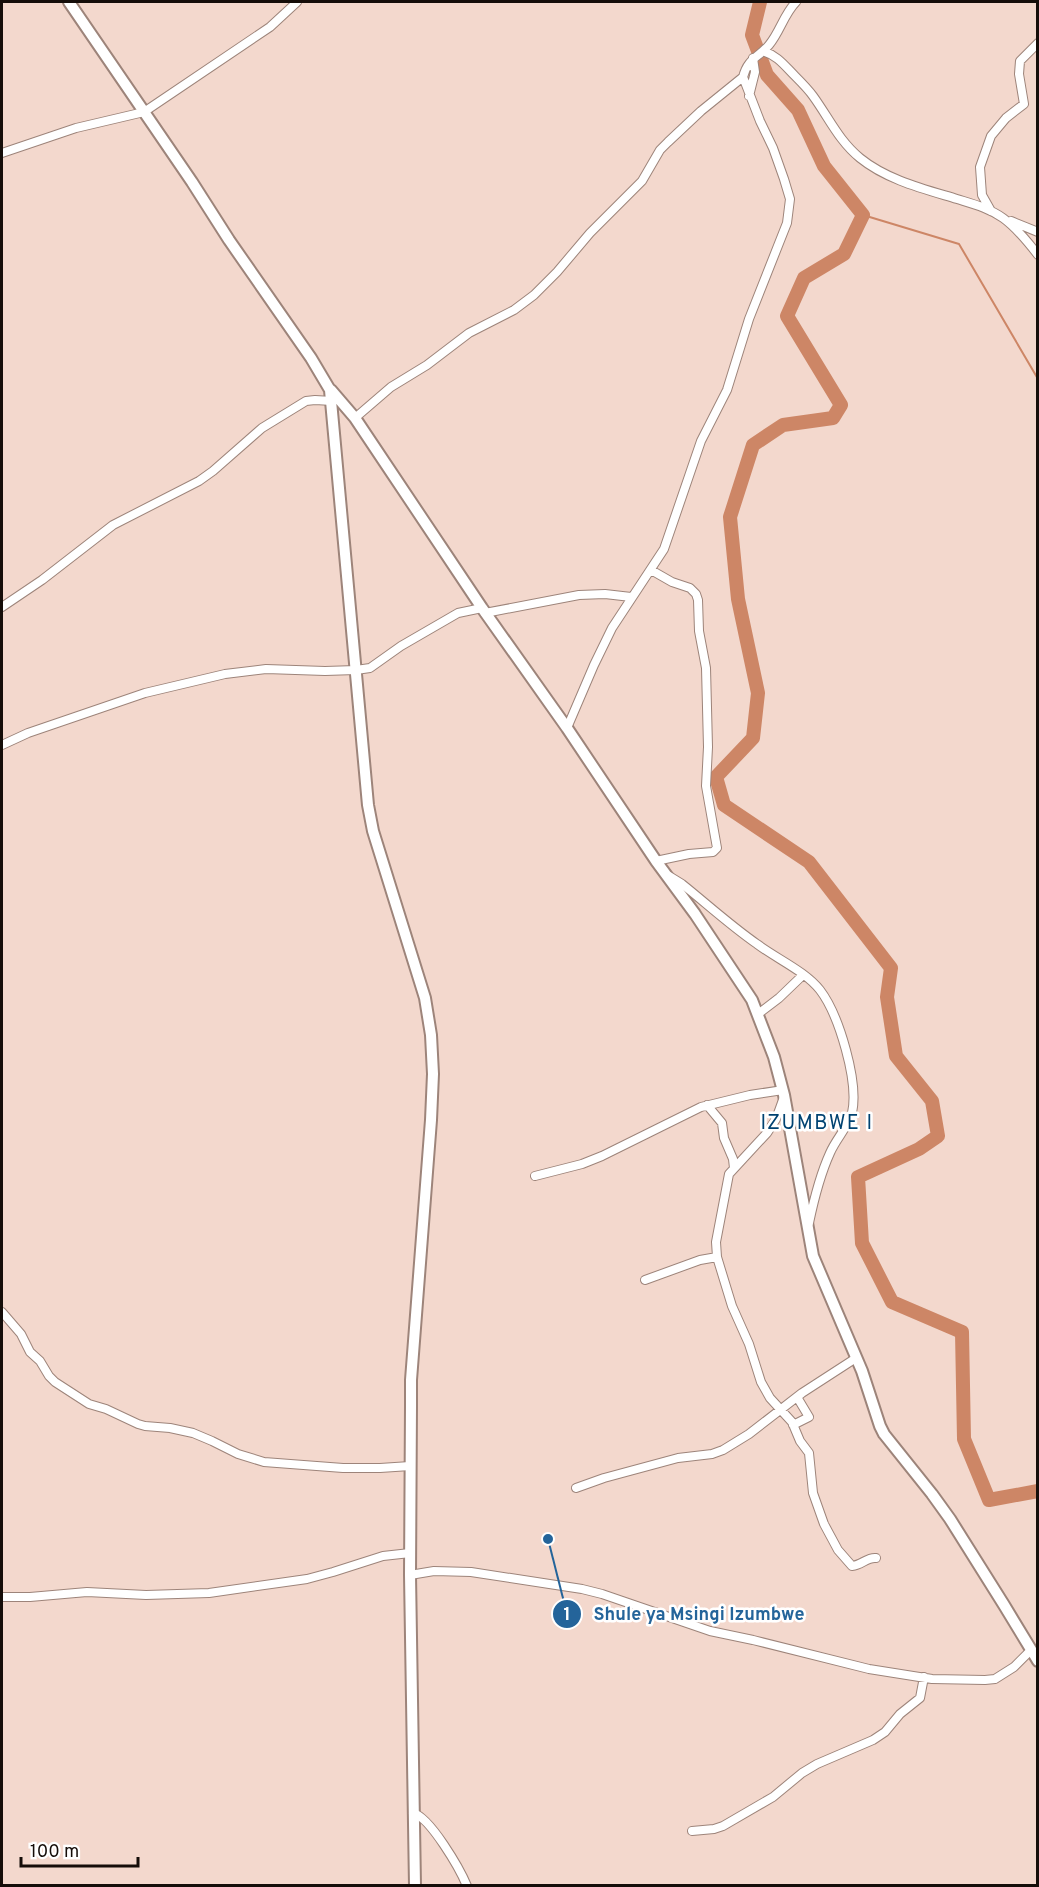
<svg xmlns="http://www.w3.org/2000/svg" width="1039" height="1887" viewBox="0 0 1039 1887" font-family="Overpass,sans-serif">
<style>
.lines{fill:none;stroke-linecap:round;stroke-linejoin:round}
.stream{stroke:#cd8666;stroke-width:2}
.river{stroke:#cd8666;stroke-width:14}
.street-casing{stroke:#9d847a;stroke-width:10}
.secondary-casing{stroke:#9d847a;stroke-width:14}
.street{stroke:#fff;stroke-width:8}
.secondary{stroke:#fff;stroke-width:10}
.labels{text-anchor:middle;stroke-width:5;stroke-linejoin:round;paint-order:stroke}
.quarter-label{font-size:20px;letter-spacing:1.5px;fill:#004271;stroke:#fff}
.leader{fill:none;stroke:#24649a;stroke-width:2}
.callout-dot{fill:#24649a;stroke:#fff;stroke-width:2}
.mark-label{font-size:18px;text-anchor:middle;font-weight:bold;fill:#fff}
.callout-label{font-size:18px;text-anchor:middle;font-weight:bold;fill:#24649a;stroke:#fff;stroke-width:5;stroke-linejoin:round;paint-order:stroke}
</style>
<rect width="100%" height="100%" fill="#f3d8cd"/>
<g class="lines">
<path class="stream" d="M863,215l96,29 79,135"/>
<path class="river" d="M760,2l-8,33 15,40 31,35 26,56 39,49 -19,39 -40,24 -17,38 54,89 -8,13 -50,7 -30,20 -23,72 8,82 20,94 -5,45 -37,39 8,28 85,57 82,106 -4,29 9,59 36,45 6,35 -19,13 -61,28 4,66 30,59 70,30 2,107 25,61 49,-9"/>
<defs>
<path id="street" d="M763,51c15,5 21,14 32,25 6,6 13,13 18,20 16,22 26,45 47,62 27,22 64,31 97,41 16,5 32,9 46,19 14,10 25,24 35,37
M749,96l6,-24 -2,-14
M2,153l74,-25 68,-16 126,-85 27,-25
M991,211l-9,-16 -2,-28 11,-31 15,-18 18,-14 -5,-30 1,-13 18,-18
M1011,221l27,11
M355,418l36,-31 36,-22 42,-32 45,-23 20,-15 23,-23 33,-39 52,-52 18,-31 8,-8 33,-31 42,-34
M651,570l21,12 18,6 6,6 2,6 1,31 7,37 2,79 -2,39 11,62 -4,4 -24,2 -33,7
M2,607l40,-27 71,-55 86,-44 14,-10 49,-43 44,-27 9,-1 17,1
M485,613l94,-18 26,-1 26,3
M567,728l27,-63 18,-37 52,-79 37,-108 26,-51 22,-71 38,-96 3,-24 -6,-20 -11,-31 -13,-27 -17,-44c5,-19 15,-19 26,-32 11,-13 15,-31 27,-43
M2,745l26,-12 117,-40 80,-19 41,-5 59,2 31,-1 14,-2 31,-22 57,-33 24,-5
M669,876l13,8c25,20 49,42 75,60 20,15 48,27 63,46 19,25 39,92 32,123 -4,14 -16,26 -22,40 -10,22 -16,46 -21,70
M758,1014l21,-16 24,-23
M784,1097l-8,22 -9,14 -38,41 -13,68 1,15 15,49 17,38 12,38 9,16 22,24 8,19 9,12 4,40 11,31 14,26 14,16c10,-1 15,-9 24,-8
M707,1105l15,18 2,15 9,21 1,9
M535,1176l47,-12 20,-8 99,-49 49,-12 33,-5
M645,1280l55,-20 17,-3
M2,1312l19,22 9,18 10,9 9,15 6,6 34,22 17,5 32,15 7,2 25,2 23,5 19,8 26,13 26,8 79,6h37l30,-2
M793,1425l16,-8 -12,-20
M576,1488l28,-10 74,-20 34,-4 11,-4 26,-16 53,-41 54,-35
M410,1575l24,-4 37,1 111,17 20,5 108,37 43,9 116,29 63,10 53,1 10,-1 19,-12 17,-17
M2,1597h28l57,-5 59,3 63,-2 98,-14 26,-7 50,-16 27,-3
M413,1813c17,4 47,56 54,73
M692,1831l22,-2 9,-3 50,-29 29,-24 15,-9 56,-24 12,-8 15,-18 20,-16 4,-21"/>
<path id="secondary" d="M69,2l123,180 37,58 82,118 19,32 38,415 5,26 52,167 6,37 2,39 -2,46 -20,260v26l-1,169 5,311
M331,390l24,28 127,190 85,120 89,133 39,53 57,86 22,57 10,38 29,161 49,115 18,55 4,8 48,60 18,25 54,86 34,56"/>
</defs>
<use href="#street" class="street-casing"/>
<use href="#secondary" class="secondary-casing"/>
<use href="#street" class="street"/>
<use href="#secondary" class="secondary"/>
</g>
<g class="labels">
<g class="quarter-label">
<text x="817" y="1129">IZUMBWE I</text>
</g>
</g>
<path class="leader" d="M548 1539L567 1614"/>
<g class="callout-dot">
<circle cx="548" cy="1539" r="6"/>
<circle cx="567" cy="1614" r="15"/>
</g>
<g class="mark-label">
<text x="567" y="1620">1</text>
</g>
<g class="callout-label">
<text x="699" y="1620">Shule ya Msingi Izumbwe</text>
</g>
<rect width="1039" height="1887" fill="none" stroke="#150d09" stroke-width="6"/>
<path d="M21 1857v9h117v-9" fill="none" stroke="#150d09" stroke-width="3"/>
<text x="30" y="1857" font-size="18" fill="#150d09" stroke="#ffffff" stroke-width="4.5" paint-order="stroke">100 m</text>
</svg>
